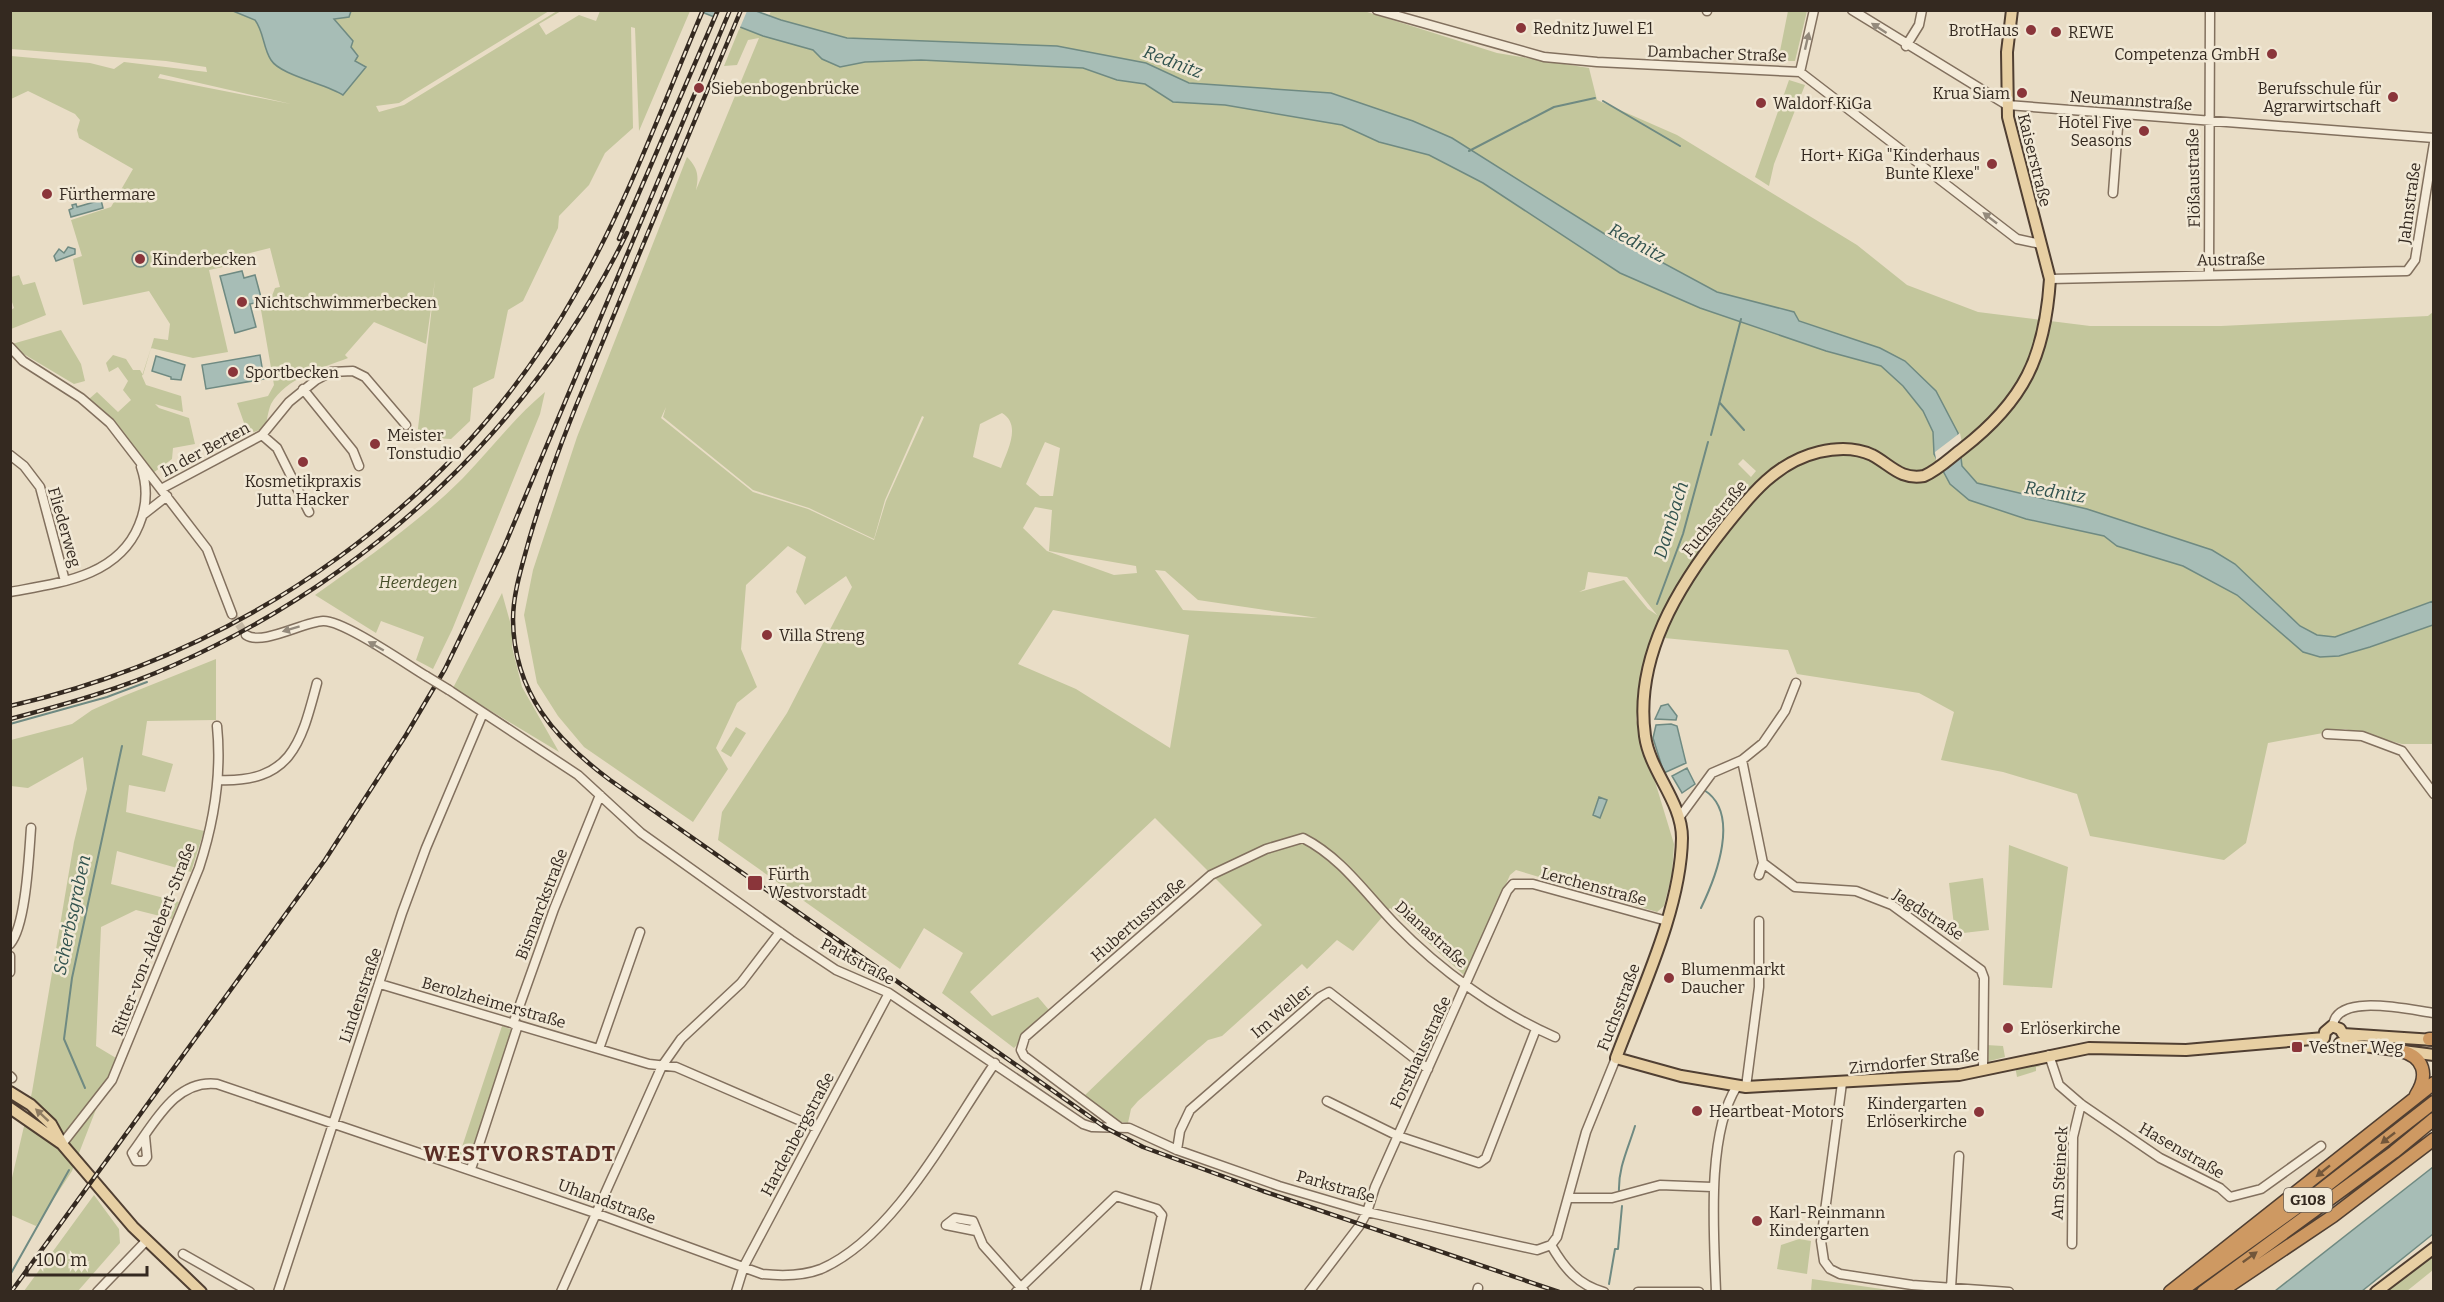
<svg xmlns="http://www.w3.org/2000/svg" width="2444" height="1302" viewBox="0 0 2444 1302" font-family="Bitter,serif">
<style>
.green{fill:#c3c69c;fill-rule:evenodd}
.water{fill:#a7bdb6;stroke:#6f8a82;stroke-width:1.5}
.pier{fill:#e9ddc6}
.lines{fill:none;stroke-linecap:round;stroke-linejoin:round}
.stream{stroke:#6f8a82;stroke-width:2}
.minor-tunnel{stroke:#c5b9a5;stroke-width:8;stroke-dasharray:8 4;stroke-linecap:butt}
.minor-casing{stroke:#82705e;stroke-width:11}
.major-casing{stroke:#503f32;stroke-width:14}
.highway-casing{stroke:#503f32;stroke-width:15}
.minor{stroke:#f4ebd9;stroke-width:8}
.major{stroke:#e7cfa3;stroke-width:10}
.highway{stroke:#ce9962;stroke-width:12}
.rail-casing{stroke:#342920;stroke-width:4.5}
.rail{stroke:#f1e8d5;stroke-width:2;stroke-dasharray:7;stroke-linecap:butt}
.minor-bridge-casing{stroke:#82705e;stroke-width:11;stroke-linecap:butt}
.minor-bridge{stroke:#f4ebd9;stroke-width:8}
.oneway{fill:#948a7c}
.oneway2{fill:#8e7c62}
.oneway3{fill:#72563a}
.poi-dot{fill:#8a353a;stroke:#f1e8d5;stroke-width:2}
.labels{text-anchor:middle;stroke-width:5;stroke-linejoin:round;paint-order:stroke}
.shield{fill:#f1e8d5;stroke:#6d6256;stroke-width:1.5}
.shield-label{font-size:15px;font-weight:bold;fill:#342920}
.poi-label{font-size:16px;fill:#342920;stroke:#f1e8d5;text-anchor:start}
.street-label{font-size:16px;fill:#342920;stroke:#f1e8d5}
.park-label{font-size:16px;font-style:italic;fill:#464e29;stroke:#f1e8d5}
.water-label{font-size:18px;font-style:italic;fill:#31524e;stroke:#f1e8d5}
.district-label{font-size:22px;font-weight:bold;letter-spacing:1.5px;fill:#5b2e25;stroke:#f1e8d5}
</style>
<rect width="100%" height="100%" fill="#e9ddc6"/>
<path class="green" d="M11,11h222l22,9c9,12 8,28 16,40 9,15 55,24 72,35l11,-35 -3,-13 2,-6 -20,-23 15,-1 3,-6h198l-150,92 -23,3 3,6 25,-7 153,-94h4l-22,13 7,11 33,-20 17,6 4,-10h90l-51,120 -4,-103 -4,-1 2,101 -28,25 -16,32 -30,31 -1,12 -35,73 -15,9 -14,68 -21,10 -3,33 -19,18 -34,-2 18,-157 -9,64 -52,-22 -29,33 3,3c-26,10 -62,20 -77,46 -3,7 -4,17 -6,24l-17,6 -11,-31 31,-7 6,-11 -13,-75 8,-6 6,-16 5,-1 -10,-39 -48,12 1,7 -14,3 19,82 -35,6 -42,-10 -9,28 4,9 35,11 2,16 -28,-8 4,4 30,10 6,26 -22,4 -1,11 -19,14 -28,-38 -36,-36 8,-7 21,20 13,-12 -8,-10 5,-9 -10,-14 -9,5 -3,-9 7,-8 13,4 7,11h7l3,5 11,-37 14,2 2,-16 -21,-33 -66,14 -10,-46 9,-3 -11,-36 40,-13 22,-38 -54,-31 -2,-8 3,-10 -5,-6 -47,-23 -17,8v-43l79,7 24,6 10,-7 83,10 -1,-5 -40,-6 -155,-12zM160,74l131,30 -133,-26z
M771,11h593l133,42 92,15 8,32 80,35 180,110 50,40 71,27 112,14h131l207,-10 5,-4v432h-31l-57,-15 -77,14 -22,100 -22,17 -134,-24 -13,-42 -74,-22 -62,-12 13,-48 -35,-19 -122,-19 -9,-24 -134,-13 -12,44 -6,38 38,125 -2,30 -8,32 -7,6 -141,-42 -6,5 -45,101 -75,-68 -37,43 -16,-11 -30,29 -5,-5 -80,72 -14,4 -70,61 -7,8 -3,14 -13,-2 -31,-25 178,-171 -107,-107 -185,174 22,24 46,-19 11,13 -35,38 -72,-55 21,-40 -39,-25 -24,41 -182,-129 4,-28 65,-99 65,-126 -6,-11 -41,29 -9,-13 10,-35 -18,-11 -42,39 -5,64 16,38 -20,16 -21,45 12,21 -35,53 -109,-75 -26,-31 -21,-33 -13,-68 9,-45 44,-133 110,-280c11,11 12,19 9,33l63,-152 -11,2 -11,25 -13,1 16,-39 21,8zM666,407l-3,10 90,73 56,18 65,31 11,-39 37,-84 2,1 -38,84 -12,39 -66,-31 -55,-17 -92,-74zM1002,413c20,12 5,38 -1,55l-28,-11 7,-33zM1045,442l15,6 -7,48h-13l-14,-12zM1743,459l13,12 -5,6 -13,-13zM1035,507l17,3 -3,41 87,15 1,7 -23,2 -67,-24 -24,-23zM1155,570l10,1 33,29 120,18 -135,-8zM1588,572l39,5 30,38 -9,-6 -24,-29 -45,12 6,-3zM1053,610l136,25 -19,113 -94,-59 -58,-25z
M1788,11h19l-12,50h-17z
M1789,80l16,5 -31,79 -5,22 -14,-9z
M19,275l4,10 12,-3 11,33 -35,14v-19l3,-2 -3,-9v-22z
M61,330l20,34 4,17 -11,3 -57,-34 -5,-6z
M545,392l-5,22 -88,216 -19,39 -17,-9 8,-23 -43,-16 -5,12 -61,-38c52,-37 103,-72 148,-117 28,-29 51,-60 82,-86z
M502,593l10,36v18l10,40 37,65 -106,-64z
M216,659v61l-69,1 -5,34 31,9 -8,28 -36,-7 -3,27 78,19 -13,41 -74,-21 -6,33 68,18 -7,17 -36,-9 -35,17 -5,119 20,12 -44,113 -36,55 -25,-11v-33l21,-90 42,-250 13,-53 -4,-32 -55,31 -17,-2v-46l61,-16 20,-14 29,-13z
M736,727l10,6 -15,24 -10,-6z
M2009,845l59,22 -16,121 -49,-3z
M1983,878l6,52 -34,4 -6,-51z
M502,1026l11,4 -44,130 -10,-4z
M1986,1045l17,1 2,11 -19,5z
M2032,1063l9,3 -5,1v4l-19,6 -2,-11z
M94,1195l25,34 1,14 -42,48h-54z
M1799,1239l12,2 -4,33 -30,-5 4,-24z
M2433,1253v17l-26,21 -23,1z
M1812,1279l84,12h-85z"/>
<path class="water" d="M233,11h118l-2,6 -15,2 19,22 -2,6 7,9 -3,5 11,6 -23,28c-17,-11 -63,-20 -72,-35 -8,-12 -7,-28 -16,-40z
M699,11h57l25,9 66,18 210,8 89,17 43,20 142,10 82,28 39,17 159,100 30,13 76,41 77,20 5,9 81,27 25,13 31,30 22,42 4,33 15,17 110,26 125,41 23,14 65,62 17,9 18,2 98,-36v24l-63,22 -31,9 -19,1 -17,-5 -66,-57 -54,-29 -66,-20 -13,-10 -78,-17 -57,-19 -19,-16 -16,-30 -1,-22 -10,-21 -20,-25 -22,-20 -55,-15 -126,-43 -80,-35 -137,-90 -54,-28 -50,-13 -37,-17 -117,-20 -52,-3 -28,-18 -28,-4 -34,-12 -162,-8 -56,2 -25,5 -18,-8 -9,-9 -50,-14z
M101,200l2,8 -32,9 -2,-7 4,-2 -1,-3 4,-1 1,3z
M68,247l7,2v5l-19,7 -2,-5 5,-7 5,4z
M132 259a8 8 0 1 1 16 0a8 8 0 1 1-16 0Z
M242,271l2,7 11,-3 7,26 -12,3 6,23 -21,6 -15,-57z
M260,355l4,24 -58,10 -4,-24z
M156,356l29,9 -4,15 -10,-1v-2l-19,-6z
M1668,704l9,12 -1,4 -21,-1 6,-13z
M1671,724l6,2 9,37 -22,10 -11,-35 3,-13z
M1687,768l8,16 -13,9 -10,-17z
M1599,797l8,3 -7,18 -7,-3z
M2433,1167v67l-71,57h-87z"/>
<path class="pier" d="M715,11v-1l32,1 -8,19 -27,-11z
M1960,433l4,20 -27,14 -2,-15z"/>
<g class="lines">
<path class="stream" d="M1603,101l77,45
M1469,151l85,-44 41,-9
M1720,403l24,27
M1711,435l30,-116
M1657,604l26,-70 25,-92
M10,724l97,-27 40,-15
M1701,908c15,-31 40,-95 3,-118
M85,1088l-21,-49 8,-61 50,-232
M1619,1192c-1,-24 9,-43 16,-66
M10,1275l59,-105
M1609,1284l6,-35h3l4,-43"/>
<path class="minor-tunnel" d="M232,614l14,21"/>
<defs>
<path id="minor" d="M1377,10l167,47 53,5 203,10 217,167 24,5
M1852,10l155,95 427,33
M1707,11v-1
M1906,46l13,-21 3,-15
M1800,72l14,-62
M2113,193l6,-79
M2209,274l1,-264
M2050,279l357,-8 8,-11 19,-117
M10,347l13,14 58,37 29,25 97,126 25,65
M303,389l50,62 6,15
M262,435l15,13 32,64
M10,455l14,11 16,21 25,94
M161,489l101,-54 27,-33 27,-22 15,-8 22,-1 12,6 41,48
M144,514l23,-18
M10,592c49,-9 108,-15 129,-67 8,-19 9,-38 2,-58
M246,635c16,11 57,-13 77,-14 20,-1 83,43 103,55
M449,690l129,85 63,58 150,107 45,30 53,23 194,131 9,3 37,1 48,22 102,36 88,26 170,38 14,-5
M2327,734l35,2 40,15 32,43
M1742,760l21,103 -4,12
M218,780c74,3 83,-37 99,-97
M1679,818l33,-45 30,-13 21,-17 22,-32 11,-28
M1763,863l32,24 61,4 36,14 89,65 3,8 -1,92
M10,944c16,-18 19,-90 21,-116
M10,956v16
M380,984l269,80 27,3 141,61
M513,1024l41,-115 46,-114
M2333,1026c3,-34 77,-16 101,-13
M599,1049l41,-117
M2049,1055l10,30 22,19 79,54 60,30 10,9 31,-8 60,-43
M10,1076l2,2
M1842,1083l-21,158 3,20 6,8 10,5 72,11 97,7
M1746,1087l13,-100v-66
M1327,1101l71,35 81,27 7,-5 50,-129
M1119,1127l-95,-71 -3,-6 4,-13 186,-162 55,-26 37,-11c39,20 62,55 92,86 45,46 101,87 160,113
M145,1136l2,21 -3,4h-8l-4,-8c22,-29 43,-74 85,-69l378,129 167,61c19,2 41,2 59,-5 74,-32 129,-141 174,-206
M62,1144l50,-64 87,-212c15,-46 23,-93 18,-142
M1177,1150l3,-19 10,-21 130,-113 9,-5 99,77
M471,1169l47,-144
M1568,1198h44l48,-13 52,2
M976,1231l-30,-6 9,-7 18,3 10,24 41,46
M2072,1244l1,-107 8,-33
M1551,1245l6,-8 29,-105 30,-74
M1551,1245c13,23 27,40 53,47
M183,1254l67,38
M1951,1288l8,-132
M97,1292l50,-52
M278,1292l124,-379 24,-65 57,-135
M561,1292l101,-226 19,-27 60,-56 39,-51
M736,1292l8,-26 145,-273
M1016,1292l100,-96 41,13 5,6 -17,77
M1309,1292l51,-67 7,-13 8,-25 132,-296 6,-7h20l134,37
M1477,1292l1,-4
M1638,1292h61
M1716,1292c-2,-58 -10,-157 21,-206"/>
<path id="major" d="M2012,10l-5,42 1,65 42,162c-5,78 -26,122 -88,170 -12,9 -24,21 -38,27 -24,4 -33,-11 -52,-21 -17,-8 -36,-7 -53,-3 -42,10 -68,42 -94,75 -47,59 -91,130 -80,209 5,36 37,65 37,102 -1,71 -41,153 -66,220l65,18 65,11 213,-12 130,-27 97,2 138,-12
M2343,1034l91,6
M2324,1038l1,-6 7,-6 8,3 3,5
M2340,1043l94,12
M10,1092l21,13 20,19 11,20 71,83 68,65
M10,1108l52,36
M2376,1292l58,-44"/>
<path id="highway" d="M2429,1039h5
M2401,1051c23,6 28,24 15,44
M2185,1288l132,-95 117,-91
M2170,1292l264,-209
M2203,1292l191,-140 40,-33
M2220,1292l113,-76 101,-77"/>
</defs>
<use href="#minor" class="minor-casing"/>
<use href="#major" class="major-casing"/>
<use href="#highway" class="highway-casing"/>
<use href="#minor" class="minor"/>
<use href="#major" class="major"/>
<use href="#highway" class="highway"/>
<defs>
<path id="rail" d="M741,10c-50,120 -101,240 -150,360 -24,56 -45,112 -62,170 -7,26 -16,53 -16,80 1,73 42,119 97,160l496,348 37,19 120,44 296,101
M619,239l99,-229
M10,706c238,-55 448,-202 568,-417 50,-88 85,-185 125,-279
M10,719c56,-15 111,-30 164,-54 196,-87 358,-239 453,-432
M11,1292l314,-432 81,-125 39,-66 59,-122 226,-537"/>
</defs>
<use href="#rail" class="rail-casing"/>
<use href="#rail" class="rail"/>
<defs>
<path id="minor-bridge" d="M426,676l23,14"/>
</defs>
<use href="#minor-bridge" class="minor-bridge-casing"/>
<use href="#minor-bridge" class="minor-bridge"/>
</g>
<defs><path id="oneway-solid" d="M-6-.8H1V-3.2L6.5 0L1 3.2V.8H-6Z" transform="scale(1.5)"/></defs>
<g class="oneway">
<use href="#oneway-solid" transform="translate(1879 28) rotate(-147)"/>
<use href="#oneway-solid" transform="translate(1807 41) rotate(-77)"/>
<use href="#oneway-solid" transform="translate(1990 218) rotate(-142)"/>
<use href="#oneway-solid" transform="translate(291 629) rotate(163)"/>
<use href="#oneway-solid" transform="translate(376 646) rotate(-150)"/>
</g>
<use class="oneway2" href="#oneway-solid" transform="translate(42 1115) rotate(-137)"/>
<g class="oneway3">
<use href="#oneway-solid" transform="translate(2388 1138) rotate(142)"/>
<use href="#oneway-solid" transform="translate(2323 1171) rotate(141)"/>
<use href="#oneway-solid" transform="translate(2250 1257) rotate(-36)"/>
</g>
<g class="poi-dot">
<circle cx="1521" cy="28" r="6"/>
<circle cx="2031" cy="30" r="6"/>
<circle cx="2056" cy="32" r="6"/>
<circle cx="2272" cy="54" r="6"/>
<circle cx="699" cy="88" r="6"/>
<circle cx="2022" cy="93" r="6"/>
<circle cx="2393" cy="97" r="6"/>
<circle cx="1761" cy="103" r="6"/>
<circle cx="2144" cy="131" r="6"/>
<circle cx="1992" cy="164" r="6"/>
<circle cx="47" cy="194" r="6"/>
<circle cx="140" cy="259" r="6"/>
<circle cx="242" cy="302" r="6"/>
<circle cx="233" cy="372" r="6"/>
<circle cx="375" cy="444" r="6"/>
<circle cx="303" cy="462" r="6"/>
<circle cx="767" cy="635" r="6"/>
<rect x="747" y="875" width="16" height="16" rx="3"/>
<circle cx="1669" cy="978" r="6"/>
<circle cx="2008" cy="1028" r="6"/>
<rect x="2291" y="1041" width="12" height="12" rx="3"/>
<circle cx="1697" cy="1111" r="6"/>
<circle cx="1979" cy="1112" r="6"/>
<circle cx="1757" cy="1221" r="6"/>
</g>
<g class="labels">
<rect class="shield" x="2284" y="1188" width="48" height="24" rx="4.5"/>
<g class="shield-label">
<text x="2308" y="1205">G108</text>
</g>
<g class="poi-label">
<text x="1533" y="34">Rednitz Juwel E1</text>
<text x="2019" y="36" text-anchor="end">BrotHaus</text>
<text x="2068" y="38">REWE</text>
<text x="2260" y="60" text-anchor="end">Competenza GmbH</text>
<text x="711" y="94">Siebenbogenbrücke</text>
<text x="2381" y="94" text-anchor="end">Berufsschule für<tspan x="2381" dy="18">Agrarwirtschaft</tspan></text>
<text x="2010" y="99" text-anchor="end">Krua Siam</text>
<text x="1773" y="109">Waldorf KiGa</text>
<text x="2132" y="128" text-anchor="end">Hotel Five<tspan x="2132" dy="18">Seasons</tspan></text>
<text x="1980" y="161" text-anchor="end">Hort+ KiGa "Kinderhaus<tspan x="1980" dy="18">Bunte Klexe"</tspan></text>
<text x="59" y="200">Fürthermare</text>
<text x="152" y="265">Kinderbecken</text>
<text x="254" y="308">Nichtschwimmerbecken</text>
<text x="245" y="378">Sportbecken</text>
<text x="387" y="441">Meister<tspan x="387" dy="18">Tonstudio</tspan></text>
<text x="303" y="487" text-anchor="middle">Kosmetikpraxis<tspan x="303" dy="18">Jutta Hacker</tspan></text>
<text x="779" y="641">Villa Streng</text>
<text x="768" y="880">Fürth<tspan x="768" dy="18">Westvorstadt</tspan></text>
<text x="1681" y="975">Blumenmarkt<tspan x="1681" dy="18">Daucher</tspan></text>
<text x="2020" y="1034">Erlöserkirche</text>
<text x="2309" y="1053">Vestner Weg</text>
<text x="1967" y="1109" text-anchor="end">Kindergarten<tspan x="1967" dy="18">Erlöserkirche</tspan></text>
<text x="1709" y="1117">Heartbeat-Motors</text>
<text x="1769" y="1218">Karl-Reinmann<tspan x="1769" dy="18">Kindergarten</tspan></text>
</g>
<g class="street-label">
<text transform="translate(1717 53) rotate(2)" y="6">Dambacher Straße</text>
<text transform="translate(2131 100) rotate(4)" y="6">Neumannstraße</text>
<text transform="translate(2035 160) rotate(76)" y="6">Kaiserstraße</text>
<text transform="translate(2193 178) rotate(-91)" y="6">Flößaustraße</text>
<text transform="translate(2409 203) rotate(-82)" y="6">Jahnstraße</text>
<text transform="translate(2231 259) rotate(-1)" y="6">Austraße</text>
<text transform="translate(205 449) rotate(-28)" y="6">In der Berten</text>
<text transform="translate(1714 518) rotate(-51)" y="6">Fuchsstraße</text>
<text transform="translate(65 527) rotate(74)" y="6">Fliederweg</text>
<text transform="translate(1594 886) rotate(15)" y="6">Lerchenstraße</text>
<text transform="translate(541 904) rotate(-69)" y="6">Bismarckstraße</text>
<text transform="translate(1929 914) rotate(33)" y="6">Jagdstraße</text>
<text transform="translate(1138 919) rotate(-41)" y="6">Hubertusstraße</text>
<text transform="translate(1432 934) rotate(42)" y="6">Dianastraße</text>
<text transform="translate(153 939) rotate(-69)" y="6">Ritter-von-Aldebert-Straße</text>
<text transform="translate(858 961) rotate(28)" y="6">Parkstraße</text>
<text transform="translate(360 995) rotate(-71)" y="6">Lindenstraße</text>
<text transform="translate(494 1002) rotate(16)" y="6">Berolzheimerstraße</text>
<text transform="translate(1618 1007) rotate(-69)" y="6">Fuchsstraße</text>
<text transform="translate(1281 1011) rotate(-40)" y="6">Im Weller</text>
<text transform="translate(1420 1052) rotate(-65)" y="6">Forsthausstraße</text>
<text transform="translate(1914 1061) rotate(-6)" y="6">Zirndorfer Straße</text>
<text transform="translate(797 1134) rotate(-62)" y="6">Hardenbergstraße</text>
<text transform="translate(2182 1150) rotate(30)" y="6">Hasenstraße</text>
<text transform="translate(2059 1173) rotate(-87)" y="6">Am Steineck</text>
<text transform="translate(1336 1186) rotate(16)" y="6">Parkstraße</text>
<text transform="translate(607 1201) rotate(20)" y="6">Uhlandstraße</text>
</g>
<g class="park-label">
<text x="418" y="588">Heerdegen</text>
</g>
<g class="water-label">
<text transform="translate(1173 62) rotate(21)" y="6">Rednitz</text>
<text transform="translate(1637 243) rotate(29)" y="6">Rednitz</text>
<text transform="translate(2055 492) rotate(9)" y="6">Rednitz</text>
<text transform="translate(1671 520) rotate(-73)" y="6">Dambach</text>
<text transform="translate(72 915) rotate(-78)" y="6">Scherbsgraben</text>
</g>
<g class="district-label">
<text x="520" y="1161">WESTVORSTADT</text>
</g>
</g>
<rect width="2444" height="1302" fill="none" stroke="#342920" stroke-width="24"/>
<path d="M27 1266v9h120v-9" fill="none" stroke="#342920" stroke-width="3"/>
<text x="36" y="1266" font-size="18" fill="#342920" stroke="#f1e8d5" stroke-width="4.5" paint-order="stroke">100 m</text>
</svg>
